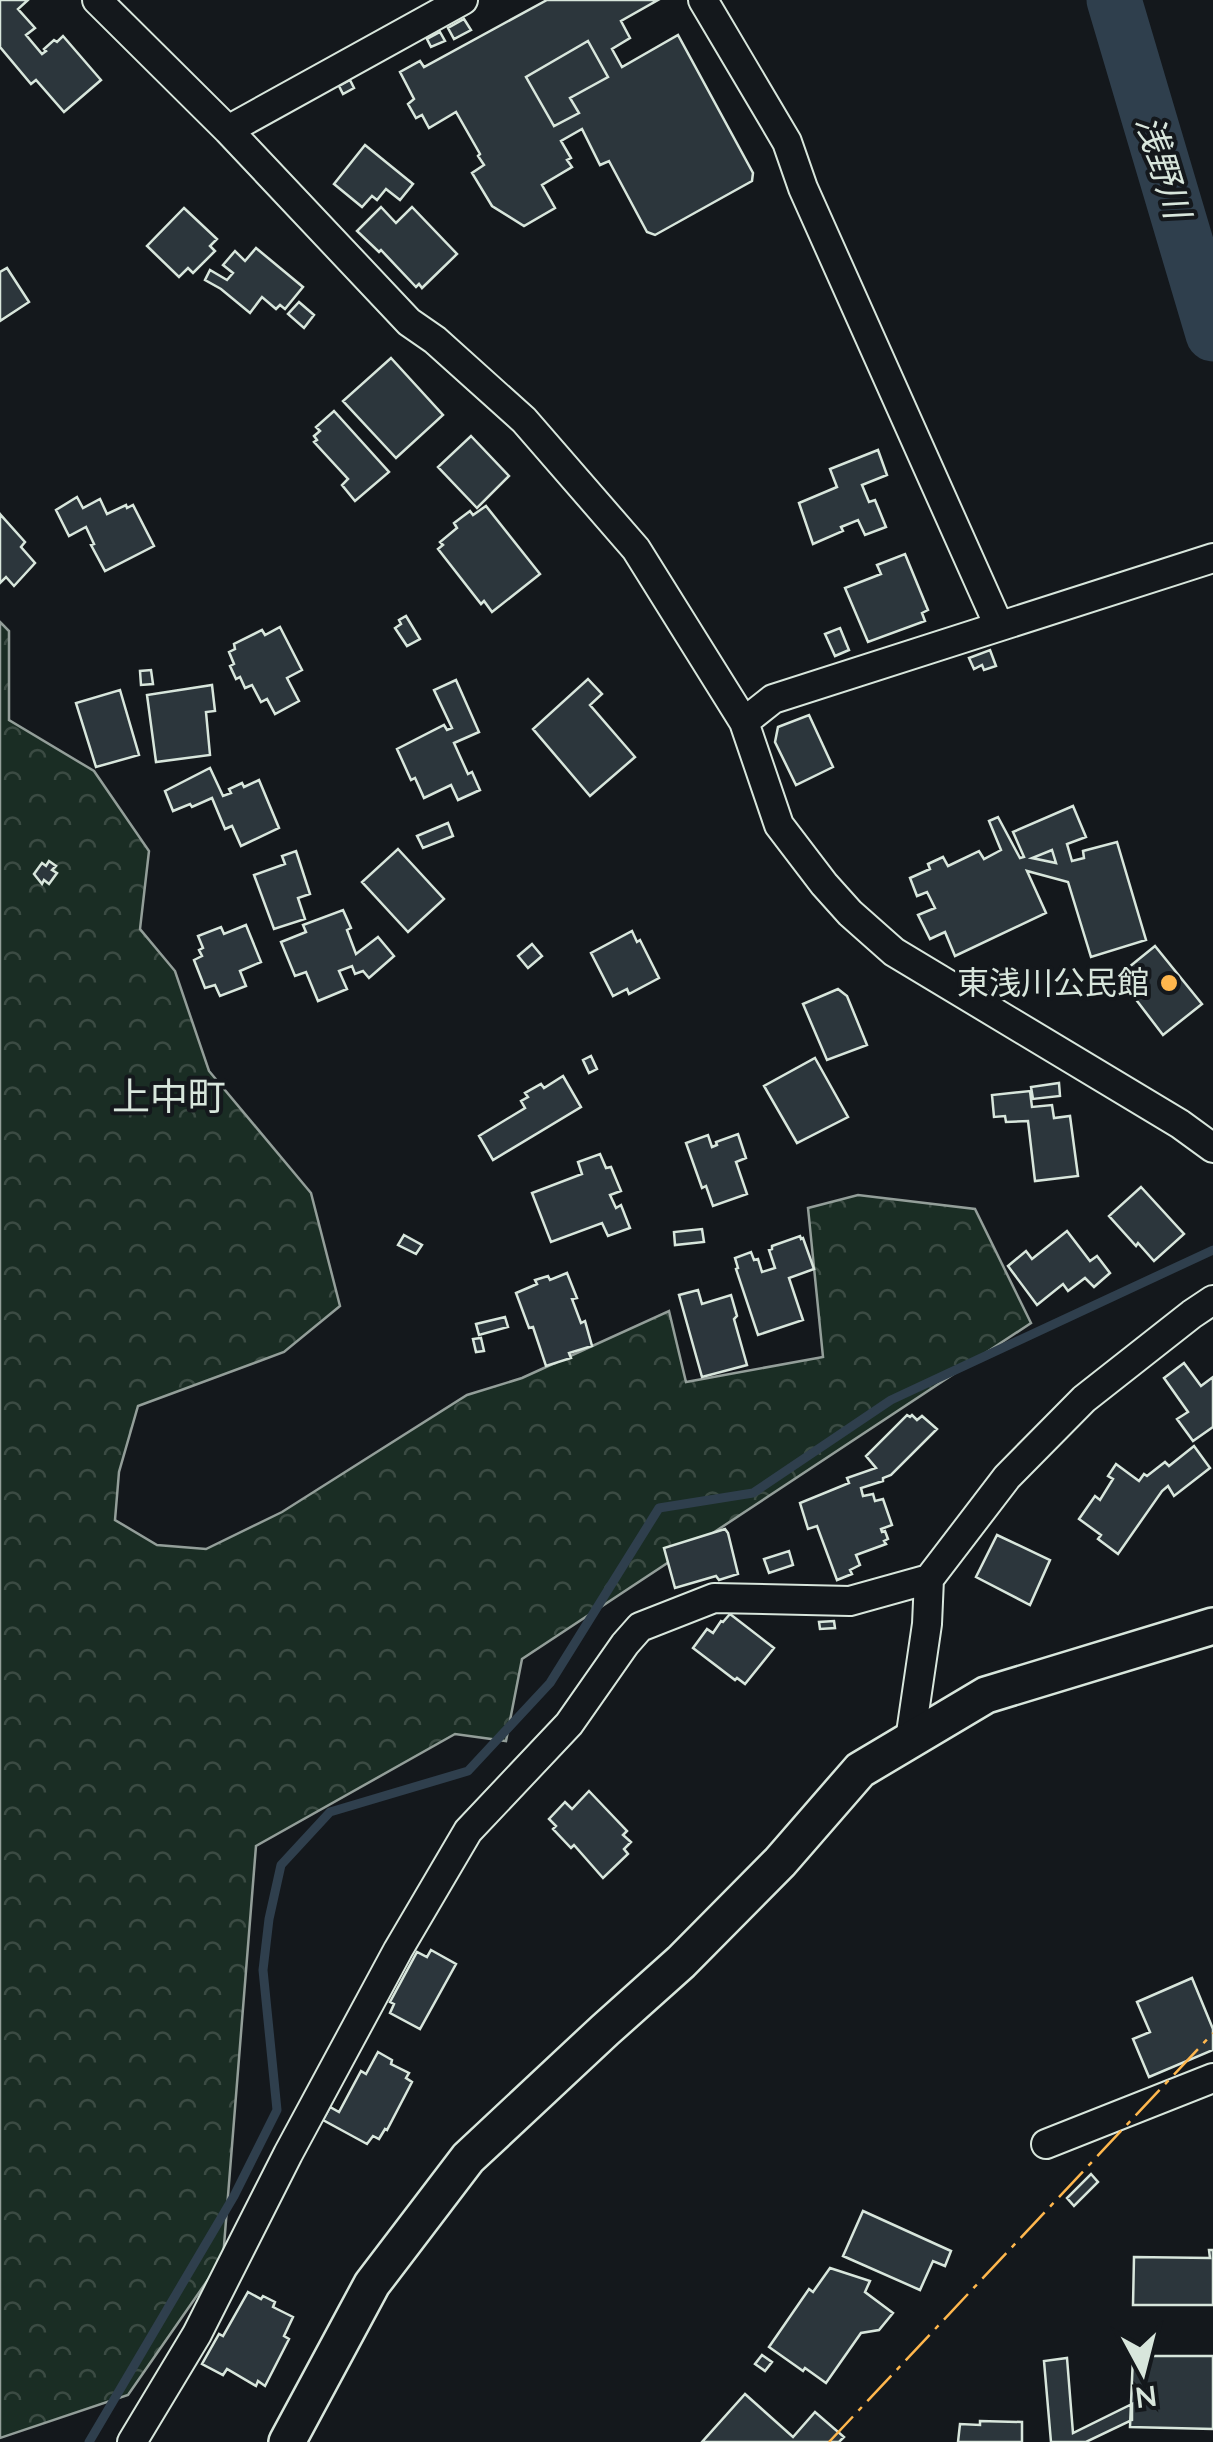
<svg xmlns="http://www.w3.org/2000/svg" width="1213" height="2442" viewBox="0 0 1213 2442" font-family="Lato,'Noto Sans JP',sans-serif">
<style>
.forest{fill:url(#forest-crowns);stroke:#939e99;stroke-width:2.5}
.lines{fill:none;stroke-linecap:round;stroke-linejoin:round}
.stream{stroke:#2f3f4d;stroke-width:9}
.river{stroke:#2f3f4d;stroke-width:55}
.building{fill:#2c363c;stroke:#d8e6dc;stroke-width:2.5}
.minor-casing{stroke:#d8e6dc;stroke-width:32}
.tertiary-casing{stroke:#d8e6dc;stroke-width:40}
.minor{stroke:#14181c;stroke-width:28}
.tertiary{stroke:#14181c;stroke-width:35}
.power{stroke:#ffb74d;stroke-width:2.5;stroke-dasharray:35 8 5 8;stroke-linecap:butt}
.poi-dot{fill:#ffb74d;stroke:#14181c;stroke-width:4}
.labels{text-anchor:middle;stroke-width:8;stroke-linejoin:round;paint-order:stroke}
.poi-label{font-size:32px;fill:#d8e6dc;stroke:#14181c;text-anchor:end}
.water-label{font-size:35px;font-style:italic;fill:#d8e6dc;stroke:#14181c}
.quarter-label{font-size:38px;fill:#d8e6dc;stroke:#14181c}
</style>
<defs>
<pattern id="forest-crowns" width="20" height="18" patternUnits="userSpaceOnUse" patternTransform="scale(2.5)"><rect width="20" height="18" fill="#1a2d24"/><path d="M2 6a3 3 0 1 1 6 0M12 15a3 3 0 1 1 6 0" fill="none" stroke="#3b4b43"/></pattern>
</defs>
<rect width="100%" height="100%" fill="#14181c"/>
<path class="forest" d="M0,622l9,9v89l85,51 55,80 -9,78 35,42 34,100 102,122 29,113 -56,46 -146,54 -19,66 -4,48 42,25 49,4 76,-37 185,-117 55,-17 147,-67 17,71 137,-25 -15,-149 50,-13 117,14 56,114 -509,336 -16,82 -51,-7 -199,112 -33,412 -95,137 -128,43z"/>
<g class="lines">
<path class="stream" d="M89,2442l145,-246 43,-86 -14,-140 6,-51 12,-54 49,-53 138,-41 82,-88 109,-175 94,-15 138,-93 322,-150"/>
<path class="river" d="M1114,0l99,334"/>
</g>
<path class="building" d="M0,0h28l-10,9 17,19 -9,7 16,19 4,-3 -2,-2 10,-9 3,2 6,-6 38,44 -37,32 -28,-32 -5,4 -31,-37z
M547,0h111l-37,21 9,17 -18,11 10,18 56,-32 75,138 -1,8 -97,54 -8,-3 -38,-71 -9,4 -18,-36 -21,12 10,17 -4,2 5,7 -30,18 13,23 -31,18 -32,-20 -20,-33 12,-8 -6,-9 2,-2 -24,-42 -27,16 -7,-13 -6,3 -8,-14 6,-5 -14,-27 20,-11 4,6z
M464,19l7,11 -17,9 -6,-11z
M440,32l5,9 -14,6 -4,-8z
M588,41l20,36 -38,21 9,15 -25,13 -28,-49z
M350,80l4,8 -11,6 -4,-8z
M365,145l48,39 -13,16 -14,-11 -9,11 -5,-4 -10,11 -28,-23z
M381,207l15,16 16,-16 45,47 -35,34 -3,-4 -3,3 -35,-37 -2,2 -22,-21z
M184,208l33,31 -7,7 5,5 -22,22 -5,-5 -9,9 -32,-31z
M256,248l47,39 -18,22 -5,-4 -4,4 -14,-12 -12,16 -29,-24 -16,-9 5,-10 17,10 6,-7 -10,-8 12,-14 10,10z
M7,268l22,34 -29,19v-49z
M299,302l15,13 -10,13 -16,-14z
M391,358l52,57 -47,43 -53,-57z
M334,411l55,61 -34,29 -13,-16 6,-6 -34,-37 3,-2 -3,-4 6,-5 -4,-4z
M471,436l38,40 -32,32 -39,-41z
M878,450l9,25 -25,10 7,17 6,-2 11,27 -21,8 -7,-15 -17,7 2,4 -30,13 -14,-41 38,-16 -7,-18z
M77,497l6,11 17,-9 7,15 19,-9 1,3 6,-3 21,41 -49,25 -14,-26 3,-1 -8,-17 -17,9 -13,-26z
M486,506l54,68 -48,38 -8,-11 -3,3 -43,-55 5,-4 -3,-3 17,-14 -3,-5 16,-12 3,4z
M0,514l25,28 -4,5 14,16 -21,23 -8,-9 -6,6z
M905,554l23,56 -6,3 3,8 -57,21 -23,-54 36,-14 -4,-9z
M406,616l14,23 -13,7 -12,-18 6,-4 -2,-4z
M280,627l22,43 -15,8 12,23 -24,13 -8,-15 -6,3 -9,-17 -7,3 -5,-11 -4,2 -6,-13 4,-2 -5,-12 6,-3 -1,-5 28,-14 3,5z
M840,628l9,22 -14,6 -10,-22z
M990,650l6,16 -12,4 -2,-5 -8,4 -5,-11z
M151,670l2,14 -12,1 -1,-14z
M588,679l14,15 -12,11 45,52 -45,39 -57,-67z
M456,680l23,52 -25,11 14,31 4,-2 8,18 -22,10 -7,-15 -27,13 -9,-20 -4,2 -14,-31 47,-24 3,5 5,-2 -18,-38z
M212,685l3,26 -9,1 4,43 -54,7 -9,-67z
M120,690l19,65 -43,12 -20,-64z
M809,715l24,52 -37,18 -21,-43 3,-15z
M210,768l13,28 8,-3 -2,-4 13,-6 2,4 15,-7 20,48 -38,18 -9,-20 -7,3 -13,-31 -20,9 -2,-3 -17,7 -8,-20z
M1073,806l13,31 -19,7 5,17 12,-3 -1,-7 34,-9 29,98 -55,17 -23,-75 -41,-11 19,42 -91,43 -10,-24 -15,7 -12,-24 17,-7 -8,-16 -10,4 -7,-18 20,-9 -2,-5 15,-7 5,9 31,-15 5,8 17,-9 -12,-29 9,-4 22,41 4,-1 -11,-25z
M448,823l5,13 -30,12 -6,-12z
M398,849l46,50 -36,33 -46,-50z
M1052,850l4,13 -24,-5z
M296,851l14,43 -12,4 7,21 -31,10 -20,-54 31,-11 -3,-8z
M49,861l7,5 -4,4 5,3 -8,11 -5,-4 -2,4 -8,-10 8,-11 4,3z
M343,910l8,18 -4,2 9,24 22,-17 16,19 -25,22 -6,-7 -8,3 -3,-8 -13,5 8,18 -29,12 -12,-29 -11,4 -14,-34 25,-10 -3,-7z
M246,925l15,37 -21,9 6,15 -26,10 -5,-11 -10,3 -11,-28 8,-4 -3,-6 4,-2 -5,-12 23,-9 3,7z
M632,931l5,11 3,-2 19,38 -30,16 -2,-5 -14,7 -22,-43z
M532,944l10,12 -14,12 -10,-12z
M1155,946l47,58 -39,31 -45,-59z
M838,989l9,7 20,49 -40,15 -24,-56z
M591,1056l6,13 -8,4 -6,-13z
M815,1058l33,59 -51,26 -33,-57z
M563,1076l18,31 -88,53 -14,-24 46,-28 -4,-7 7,-4 -3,-4 16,-9 3,4z
M1059,1083l1,13 -27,3 -2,-12z
M1030,1091l2,16 20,-2 2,13 16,-2 8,60 -43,5 -7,-60 -22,1 -1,-6 -11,1 -2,-22z
M738,1134l8,24 -10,4 11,32 -34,12 -7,-20 -4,2 -16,-45 22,-8 4,12 5,-2 -1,-3z
M600,1154l6,14 5,-1 10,24 -11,4 6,13 5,-3 9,23 -22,8 -6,-13 -51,19 -19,-49 50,-19 -4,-12z
M1141,1187l43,47 -30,27 -16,-18 -2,3 -27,-30z
M702,1229l2,13 -29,3 -1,-13z
M1067,1231l23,30 7,-5 13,17 -16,14 -9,-9 -17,13 -5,-7 -26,21 -29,-39 18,-15 6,8z
M404,1235l18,10 -6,9 -18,-9z
M800,1236l1,3 2,-1 11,31 -25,9 14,42 -45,15 -22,-66 2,-1 -3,-10 16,-6 3,8 4,-1 4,13 13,-4 -6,-18 3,-1v-3z
M567,1273l10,25 -5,1 9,24 4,-2 7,25 -23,7 2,5 -25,8 -13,-39 -4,1 -13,-35 21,-9 -2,-4 13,-4 2,4z
M698,1290l4,14 29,-9 6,21 -3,3 13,46 -45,12 -23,-82z
M505,1317l3,10 -29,8 -3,-11z
M481,1338l3,13 -8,1 -3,-13z
M1184,1363l17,23 12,-9v50l-20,14 -16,-22 11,-7 -24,-34z
M907,1415l3,2 2,-2 5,5 5,-4 15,13 -46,46 -8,3v3l-22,7 2,8 10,-2 2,7 8,-2 9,26 -11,4 1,3 3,-1 3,8 -4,2 2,3 -30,11 4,10 -10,5 2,4 -15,6 -20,-54 -9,3 -8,-26 49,-20 -2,-5 29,-10 -10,-12z
M1194,1446l16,22 -36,28 -6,-10 -6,5 -44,63 -20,-15 3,-4 -22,-16 16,-23 5,4 13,-21 -5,-3 8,-12 23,17 5,-7 3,2 18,-14 4,4z
M725,1529l3,4 10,41 -19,6 -3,-4 -41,12 -11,-40z
M997,1535l53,25 -20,45 -54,-28z
M789,1551l4,14 -24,8 -5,-14z
M730,1614l44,34 -29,36 -8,-6 -2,2 -42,-32 14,-19 6,4 8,-12 2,1z
M834,1621l1,7 -15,1 -1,-7z
M589,1791l38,40 -4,4 8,7 -7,7 4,5 -25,24 -29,-33 -3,3 -18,-19 3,-3 -7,-7 16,-17 7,7z
M431,1950l25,14 -36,65 -30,-16 4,-9 -4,-2 27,-50 10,5z
M1192,1978l21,51v21l-64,27 -16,-38 17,-7 -13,-30z
M378,2052l14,8 -1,4 18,9 -3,5 6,4 -25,48 -2,-1 -6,10 -6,-3 -6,8 -44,-24 7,-13 9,5 22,-41 5,3z
M1091,2174l7,8 -24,24 -7,-8z
M863,2211l88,40 -6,15 -12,-5 -13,29 -77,-34z
M1209,2250h4v55h-80l1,-48 76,1z
M830,2268l40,13 -5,11 28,21 -14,17 -18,3 -35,50 -21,-15 -2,3 -34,-24 40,-58 4,3z
M248,2292l13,7 2,-3 12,6 -2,5 20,10 -9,19 5,3 -24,47 -7,-5 -2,5 -29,-17 -4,6 -21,-11 17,-30 4,2z
M762,2355l10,7 -7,9 -10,-7z
M1133,2356h80v73l-83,-2z
M1067,2358l6,75 59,-29v16l-46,22h-35l-7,-81z
M745,2394l48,43 22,-25 29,25 -5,5h-137z
M980,2421l42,1v20h-64l2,-18 20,1z"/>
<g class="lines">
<defs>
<path id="minor" d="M97,0l131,130 181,192 26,18 89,80 112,129 108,173 35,103 45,59 26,29 44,39 286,172 33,24
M703,0l84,142 16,46 196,438
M228,130l235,-130
M744,722l29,-23 440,-141
M910,1740l17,-116 2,-45 78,-102 77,-78 108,-85 21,-14
M1046,2144l167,-66
M132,2442l65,-108 91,-180 110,-204 70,-119 101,-107 56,-80 15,-17 74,-29 136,3 79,-22"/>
<path id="tertiary" d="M287,2442l85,-158 96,-126 137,-128 76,-68 99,-100 80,-92 126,-75 227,-69"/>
</defs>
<use href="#minor" class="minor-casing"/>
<use href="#tertiary" class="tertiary-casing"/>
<use href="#minor" class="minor"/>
<use href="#tertiary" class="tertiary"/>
<path class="power" d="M829,2442l384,-409"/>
</g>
<circle class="poi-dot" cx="1169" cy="983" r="10"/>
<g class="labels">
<g class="poi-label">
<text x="1149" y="994">東浅川公民館</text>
</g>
<g class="water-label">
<text transform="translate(1163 167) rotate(73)" y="12">浅野川</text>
</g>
<g class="quarter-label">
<text x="169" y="1110">上中町</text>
</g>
</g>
<g transform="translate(1143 2372) rotate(173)" stroke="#14181c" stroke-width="8" paint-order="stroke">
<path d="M0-8L18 38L0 25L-18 38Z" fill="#d8e6dc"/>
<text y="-15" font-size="28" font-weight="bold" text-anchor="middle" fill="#d8e6dc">N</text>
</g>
</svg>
